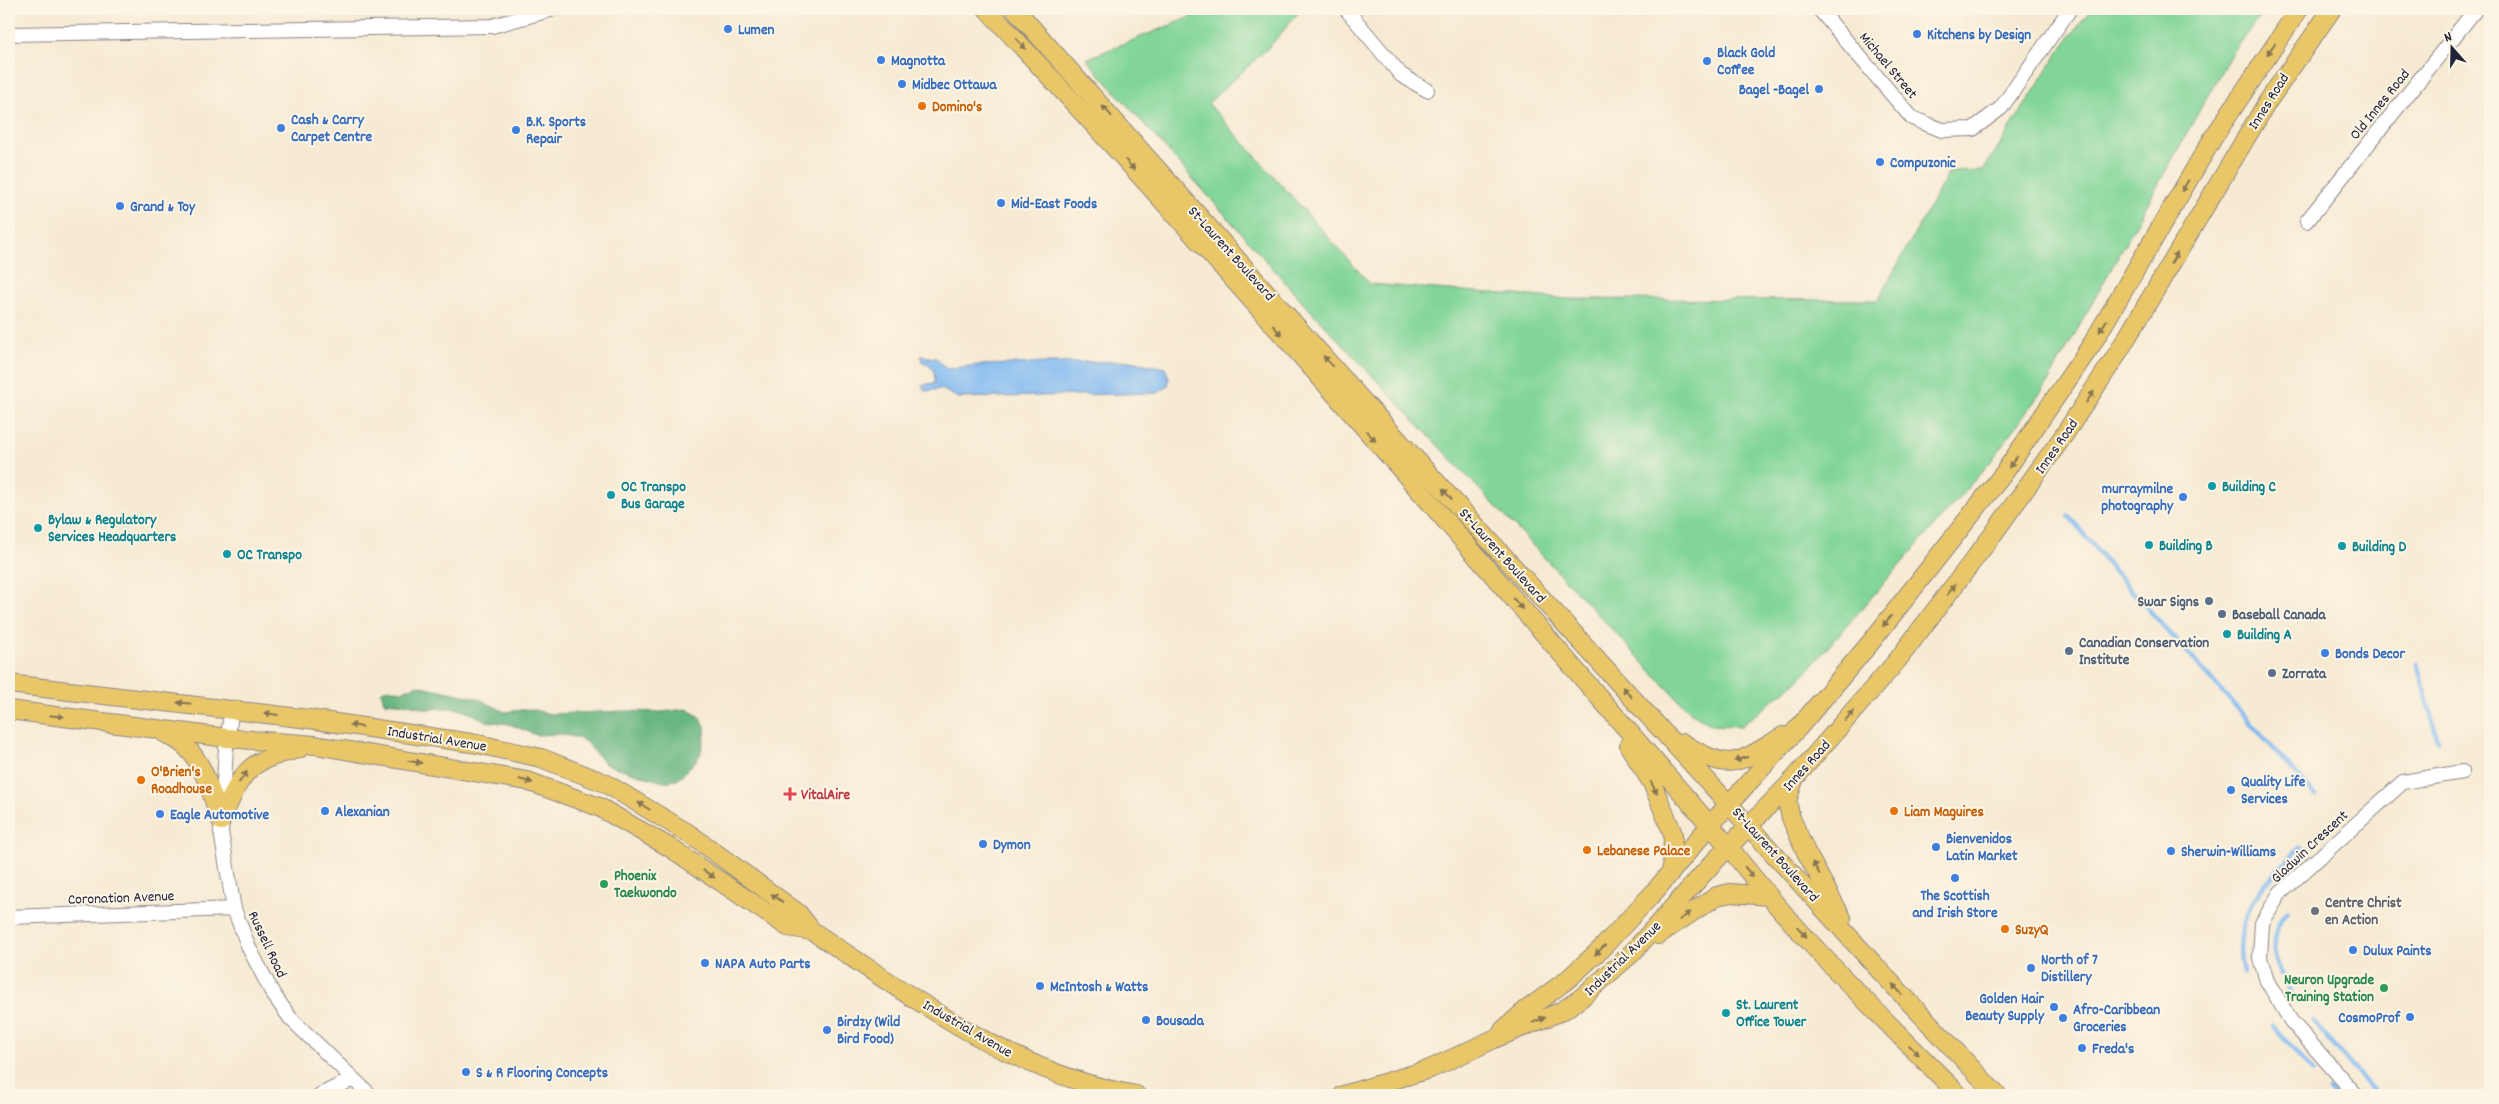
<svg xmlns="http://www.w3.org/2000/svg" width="2499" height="1104" viewBox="0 0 2499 1104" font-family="Dekko,sans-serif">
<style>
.green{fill:#81d598;stroke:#527c6a}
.forest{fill:#68b680;stroke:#456c5e}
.water{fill:#81baf2;stroke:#526e96}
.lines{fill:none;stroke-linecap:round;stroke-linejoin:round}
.stream{stroke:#81baf2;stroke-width:4.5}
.minor-casing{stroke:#8c8687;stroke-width:16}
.major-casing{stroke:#8c8687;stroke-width:20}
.minor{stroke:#fff;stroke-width:14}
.major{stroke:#e9c769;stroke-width:18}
.oneway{fill:#867452}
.shop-dot{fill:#3f7fe0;stroke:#fcf5e5;stroke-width:2}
.food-dot{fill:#e8710a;stroke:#fcf5e5;stroke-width:2}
.culture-dot{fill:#0f9aa8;stroke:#fcf5e5;stroke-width:2}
.service-dot{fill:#5c6f8a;stroke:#fcf5e5;stroke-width:2}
.health-dot{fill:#e0444e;stroke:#fcf5e5;stroke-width:2}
.leisure-dot{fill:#2e9e5b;stroke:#fcf5e5;stroke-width:2}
.worship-dot{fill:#6b7280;stroke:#fcf5e5;stroke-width:2}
.labels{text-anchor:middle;stroke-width:4;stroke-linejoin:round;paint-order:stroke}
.shop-label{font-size:15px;font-weight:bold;fill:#366cbe;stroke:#fcf5e5;text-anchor:start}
.street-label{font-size:15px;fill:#22223b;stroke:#fcf5e5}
.food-label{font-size:15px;font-weight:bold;fill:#c56008;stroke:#fcf5e5;text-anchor:start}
.culture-label{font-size:15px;font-weight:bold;fill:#0d838f;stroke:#fcf5e5;text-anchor:start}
.service-label{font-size:15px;font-weight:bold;fill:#4e5e75;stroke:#fcf5e5;text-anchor:start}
.health-label{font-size:15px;font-weight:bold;fill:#be3a42;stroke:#fcf5e5;text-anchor:start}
.leisure-label{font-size:15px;font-weight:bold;fill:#27864d;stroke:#fcf5e5;text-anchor:start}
.worship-label{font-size:15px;font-weight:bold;fill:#5b616d;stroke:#fcf5e5;text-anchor:start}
</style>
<rect width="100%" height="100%" fill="#fcf5e5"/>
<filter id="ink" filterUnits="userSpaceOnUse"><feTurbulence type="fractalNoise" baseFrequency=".02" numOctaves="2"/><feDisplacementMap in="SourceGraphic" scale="10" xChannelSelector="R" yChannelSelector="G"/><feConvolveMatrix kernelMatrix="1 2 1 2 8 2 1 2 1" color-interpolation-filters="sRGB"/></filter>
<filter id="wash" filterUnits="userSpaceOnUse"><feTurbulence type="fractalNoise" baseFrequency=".0096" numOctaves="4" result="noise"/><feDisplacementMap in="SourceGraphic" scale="20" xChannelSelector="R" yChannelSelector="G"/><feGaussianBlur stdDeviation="1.12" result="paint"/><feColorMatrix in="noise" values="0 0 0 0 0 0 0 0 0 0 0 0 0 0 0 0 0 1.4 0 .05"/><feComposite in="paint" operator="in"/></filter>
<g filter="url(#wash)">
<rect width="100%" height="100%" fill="#f7ead3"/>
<path class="green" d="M1210,9h88l1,3 -29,34 -62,57 162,181 199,15 309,1 71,-128 34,-1 75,-118 33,-44h171l3,2 -33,41 -185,332 -55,76 -191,218 -60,48 -29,-1 -21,-12 -381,-403 -224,-251z"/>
<path class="forest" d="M417,685l60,13 28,14 25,-3 20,5 75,-3 37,1 25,-3 13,8 5,9v9l-5,20 -6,8 -17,17 -14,2 -58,-18 -19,-22 -8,-4 -18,-4 -24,1 -27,-11 -24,-3 -12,-7 -18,-6 -29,1 -18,-5 -24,-2 -3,-10 6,-4 15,3z"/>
<path class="water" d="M921,356l15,2 11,11 31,-4 152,-4 35,7 4,10 -1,8 -10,7 -199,5 -18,-9 -16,2 -3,-6 13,-2c0,-13 -2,-17 -13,-21z"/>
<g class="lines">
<path class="stream" d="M2069,516l46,56 201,224
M2417,663l21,78
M2288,911c-28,31 -9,61 8,91
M2243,973c-13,-56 19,-91 59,-126
M2313,1022l64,73
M2273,1026l40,46
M2329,1090l5,5"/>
</g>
</g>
<g filter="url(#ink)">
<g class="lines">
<defs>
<path id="minor" d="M1346,9l55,66 26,15
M1819,9l93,109 30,12 31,-1 28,-21 69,-99
M9,34l483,-8 62,-17
M2307,221l169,-212
M232,708l-6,40 -5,84 13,77 15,39 24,46 18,25 79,76
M9,917l225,-8
M320,1095l33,-16
M2356,1095l-65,-74 -24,-40 -7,-23 2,-35 18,-30 123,-111 59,-10"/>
<path id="major" d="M987,9c255,273 497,556 742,838 69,90 151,168 230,248
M1015,9l345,389 521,574 116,123
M9,684l300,35 169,25 63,14 64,25 86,52 107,78 14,18c101,66 203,144 324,164
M9,710l218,28 88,7 212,36 72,26 70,40 119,80 24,4
M163,732c8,5 17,9 23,15 19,18 26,50 35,74
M1683,743c48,31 55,20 100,-7
M1629,746l23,37 21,51 -1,36
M1793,783l-6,18 4,17 15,34 36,66
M221,821c22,-50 23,-59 78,-72
M1658,935l59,-39 13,-3 39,3
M1503,1030l23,-20 41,-30 33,-30 56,-60 54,-65 89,-98 72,-85 133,-169 88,-129 121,-206 86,-129
M1343,1095l87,-26 64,-30 68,-28 19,-13 50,-44 80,-89 83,-86 102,-117 95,-125 73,-102 52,-79 152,-255 64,-92"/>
</defs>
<use href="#minor" class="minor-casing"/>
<use href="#major" class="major-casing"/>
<use href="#minor" class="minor"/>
<use href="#major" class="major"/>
</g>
<defs><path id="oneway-solid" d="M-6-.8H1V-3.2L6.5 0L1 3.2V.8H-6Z" transform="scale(1.25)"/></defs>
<g class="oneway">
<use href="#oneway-solid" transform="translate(1021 44) rotate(47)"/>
<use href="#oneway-solid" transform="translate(2271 49) rotate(124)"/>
<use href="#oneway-solid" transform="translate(1107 111) rotate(-132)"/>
<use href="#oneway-solid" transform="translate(1130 165) rotate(48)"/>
<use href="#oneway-solid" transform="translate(2185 186) rotate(120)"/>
<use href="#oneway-solid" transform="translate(2174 258) rotate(-60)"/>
<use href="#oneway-solid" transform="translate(2103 326) rotate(122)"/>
<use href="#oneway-solid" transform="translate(1277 330) rotate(48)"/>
<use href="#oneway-solid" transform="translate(1328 361) rotate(-132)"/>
<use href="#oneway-solid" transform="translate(2090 397) rotate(-56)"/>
<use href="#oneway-solid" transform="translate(1371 436) rotate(49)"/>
<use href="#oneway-solid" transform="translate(2013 462) rotate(127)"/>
<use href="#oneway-solid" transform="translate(1447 494) rotate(-132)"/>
<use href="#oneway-solid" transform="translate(1951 590) rotate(-53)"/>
<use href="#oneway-solid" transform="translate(1518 604) rotate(50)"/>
<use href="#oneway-solid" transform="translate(1887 621) rotate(128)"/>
<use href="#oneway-solid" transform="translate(1627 692) rotate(-132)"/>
<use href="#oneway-solid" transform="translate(184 703) rotate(-174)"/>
<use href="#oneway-solid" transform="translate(271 714) rotate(-172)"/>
<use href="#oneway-solid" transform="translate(57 716) rotate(6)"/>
<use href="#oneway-solid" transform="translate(1849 716) rotate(-49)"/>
<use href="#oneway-solid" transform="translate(356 726) rotate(-172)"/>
<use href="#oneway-solid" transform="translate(1741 759) rotate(162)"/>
<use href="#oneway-solid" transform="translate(415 762) rotate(9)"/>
<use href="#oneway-solid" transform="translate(243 777) rotate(-54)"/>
<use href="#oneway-solid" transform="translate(526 781) rotate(15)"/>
<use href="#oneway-solid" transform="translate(1654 788) rotate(64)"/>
<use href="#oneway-solid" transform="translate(644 806) rotate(-148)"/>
<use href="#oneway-solid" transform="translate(1816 868) rotate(-121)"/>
<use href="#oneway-solid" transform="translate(1749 872) rotate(50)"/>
<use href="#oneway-solid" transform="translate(709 874) rotate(34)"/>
<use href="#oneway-solid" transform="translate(777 898) rotate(-144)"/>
<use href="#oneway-solid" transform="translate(1685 916) rotate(-35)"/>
<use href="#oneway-solid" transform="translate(1802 932) rotate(48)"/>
<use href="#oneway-solid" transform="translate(1600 950) rotate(136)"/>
<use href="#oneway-solid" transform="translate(1897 989) rotate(-133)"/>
<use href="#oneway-solid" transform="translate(1539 1020) rotate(-22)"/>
<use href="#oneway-solid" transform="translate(1914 1050) rotate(45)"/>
</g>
</g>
<g class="shop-dot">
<circle cx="728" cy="29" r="5"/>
<circle cx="1917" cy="34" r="5"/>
<circle cx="881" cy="60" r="5"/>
<circle cx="1707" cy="61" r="5"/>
<circle cx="902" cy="84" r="5"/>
<circle cx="1819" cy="89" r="5"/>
<circle cx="281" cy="128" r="5"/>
<circle cx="516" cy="130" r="5"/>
<circle cx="1880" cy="162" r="5"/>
<circle cx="1001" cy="203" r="5"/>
<circle cx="120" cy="206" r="5"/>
<circle cx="2183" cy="497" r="5"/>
<circle cx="2325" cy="653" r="5"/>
<circle cx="2231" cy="790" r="5"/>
<circle cx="325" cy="811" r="5"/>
<circle cx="160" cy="814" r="5"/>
<circle cx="983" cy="844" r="5"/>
<circle cx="1936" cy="847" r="5"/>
<circle cx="2171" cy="851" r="5"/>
<circle cx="1955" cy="878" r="5"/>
<circle cx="2353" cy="950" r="5"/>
<circle cx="705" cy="963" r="5"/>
<circle cx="2031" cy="968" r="5"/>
<circle cx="1040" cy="986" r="5"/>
<circle cx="2054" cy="1007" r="5"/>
<circle cx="2410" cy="1017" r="5"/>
<circle cx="2063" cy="1018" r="5"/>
<circle cx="1146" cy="1020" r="5"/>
<circle cx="827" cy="1030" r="5"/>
<circle cx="2082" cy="1048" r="5"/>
<circle cx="466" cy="1072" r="5"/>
</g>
<g class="food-dot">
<circle cx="922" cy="106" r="5"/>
<circle cx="141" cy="780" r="5"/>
<circle cx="1894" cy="811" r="5"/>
<circle cx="1587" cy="850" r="5"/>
<circle cx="2005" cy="929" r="5"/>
</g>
<g class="culture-dot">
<circle cx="2212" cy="486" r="5"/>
<circle cx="611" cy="495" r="5"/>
<circle cx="38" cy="528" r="5"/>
<circle cx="2149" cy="545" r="5"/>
<circle cx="2342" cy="546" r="5"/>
<circle cx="227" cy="554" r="5"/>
<circle cx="2227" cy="634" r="5"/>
<circle cx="1726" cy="1013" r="5"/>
</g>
<g class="service-dot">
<circle cx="2209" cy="601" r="5"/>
<circle cx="2222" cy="614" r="5"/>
<circle cx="2069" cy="651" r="5"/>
<circle cx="2272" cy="673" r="5"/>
</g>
<path class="health-dot" d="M787.5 786.5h5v5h5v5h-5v5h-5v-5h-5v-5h5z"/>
<g class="leisure-dot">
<circle cx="604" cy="884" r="5"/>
<circle cx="2384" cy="988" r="5"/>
</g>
<circle class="worship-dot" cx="2315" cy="911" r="5"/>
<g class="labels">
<g class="shop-label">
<text x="738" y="34">Lumen</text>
<text x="1927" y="39">Kitchens by Design</text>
<text x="1717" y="57">Black Gold<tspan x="1717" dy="17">Coffee</tspan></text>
<text x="891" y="65">Magnotta</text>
<text x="912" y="89">Midbec Ottawa</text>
<text x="1809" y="94" text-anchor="end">Bagel -Bagel</text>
<text x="291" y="124">Cash &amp; Carry<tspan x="291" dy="17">Carpet Centre</tspan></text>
<text x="526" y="126">B.K. Sports<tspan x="526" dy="17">Repair</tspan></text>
<text x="1890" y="167">Compuzonic</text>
<text x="1011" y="208">Mid-East Foods</text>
<text x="130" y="211">Grand &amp; Toy</text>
<text x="2173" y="493" text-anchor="end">murraymilne<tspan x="2173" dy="17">photography</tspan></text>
<text x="2335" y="658">Bonds Decor</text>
<text x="2241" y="786">Quality Life<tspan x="2241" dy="17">Services</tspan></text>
<text x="335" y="816">Alexanian</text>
<text x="170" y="819">Eagle Automotive</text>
<text x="1946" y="843">Bienvenidos<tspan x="1946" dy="17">Latin Market</tspan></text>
<text x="993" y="849">Dymon</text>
<text x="2181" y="856">Sherwin-Williams</text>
<text x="1955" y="900" text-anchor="middle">The Scottish<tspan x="1955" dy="17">and Irish Store</tspan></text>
<text x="2363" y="955">Dulux Paints</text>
<text x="2041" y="964">North of 7<tspan x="2041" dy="17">Distillery</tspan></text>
<text x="715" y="968">NAPA Auto Parts</text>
<text x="1050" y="991">McIntosh &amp; Watts</text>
<text x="2044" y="1003" text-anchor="end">Golden Hair<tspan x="2044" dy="17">Beauty Supply</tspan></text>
<text x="2073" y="1014">Afro-Caribbean<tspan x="2073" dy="17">Groceries</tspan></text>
<text x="2400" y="1022" text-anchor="end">CosmoProf</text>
<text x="1156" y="1025">Bousada</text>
<text x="837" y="1026">Birdzy (Wild<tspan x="837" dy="17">Bird Food)</tspan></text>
<text x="2092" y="1053">Freda's</text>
<text x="476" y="1077">S &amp; R Flooring Concepts</text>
</g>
<g class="street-label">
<text transform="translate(1889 65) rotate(50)" y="5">Michael Street</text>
<text transform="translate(2268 101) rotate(-58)" y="5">Innes Road</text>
<text transform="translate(2379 104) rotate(-51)" y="5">Old Innes Road</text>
<text transform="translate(1232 253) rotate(48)" y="5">St-Laurent Boulevard</text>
<text transform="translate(2056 446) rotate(-55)" y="5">Innes Road</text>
<text transform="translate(1503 555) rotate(48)" y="5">St-Laurent Boulevard</text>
<text transform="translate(437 738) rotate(9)" y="5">Industrial Avenue</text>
<text transform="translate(1806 765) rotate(-48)" y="5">Innes Road</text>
<text transform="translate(2309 846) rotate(-43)" y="5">Gladwin Crescent</text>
<text transform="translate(1776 854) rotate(48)" y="5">St-Laurent Boulevard</text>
<text transform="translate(121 897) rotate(-2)" y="5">Coronation Avenue</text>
<text transform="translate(268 944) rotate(65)" y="5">Russell Road</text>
<text transform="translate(1622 958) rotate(-44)" y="5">Industrial Avenue</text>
<text transform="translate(968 1028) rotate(30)" y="5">Industrial Avenue</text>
</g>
<g class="food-label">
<text x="932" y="111">Domino's</text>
<text x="151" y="776">O'Brien's<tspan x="151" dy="17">Roadhouse</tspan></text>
<text x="1904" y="816">Liam Maguires</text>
<text x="1597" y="855">Lebanese Palace</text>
<text x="2015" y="934">SuzyQ</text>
</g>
<g class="culture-label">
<text x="621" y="491">OC Transpo<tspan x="621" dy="17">Bus Garage</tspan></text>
<text x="2222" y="491">Building C</text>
<text x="48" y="524">Bylaw &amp; Regulatory<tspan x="48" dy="17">Services Headquarters</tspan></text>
<text x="2159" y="550">Building B</text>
<text x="2352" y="551">Building D</text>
<text x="237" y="559">OC Transpo</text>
<text x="2237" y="639">Building A</text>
<text x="1736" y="1009">St. Laurent<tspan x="1736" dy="17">Office Tower</tspan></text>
</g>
<g class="service-label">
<text x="2199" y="606" text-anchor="end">Swar Signs</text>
<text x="2232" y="619">Baseball Canada</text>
<text x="2079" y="647">Canadian Conservation<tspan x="2079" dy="17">Institute</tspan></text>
<text x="2282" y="678">Zorrata</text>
</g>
<g class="health-label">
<text x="801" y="799">VitalAire</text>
</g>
<g class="leisure-label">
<text x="614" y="880">Phoenix<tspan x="614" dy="17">Taekwondo</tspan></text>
<text x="2374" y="984" text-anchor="end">Neuron Upgrade<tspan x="2374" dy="17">Training Station</tspan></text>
</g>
<g class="worship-label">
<text x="2325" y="907">Centre Christ<tspan x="2325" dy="17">en Action</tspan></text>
</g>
</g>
<rect width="2499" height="1104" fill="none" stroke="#fcf5e5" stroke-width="30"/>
<g transform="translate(2452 48) rotate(340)" stroke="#fcf5e5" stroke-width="4" paint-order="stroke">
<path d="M0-4L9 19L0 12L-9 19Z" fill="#22223b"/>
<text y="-8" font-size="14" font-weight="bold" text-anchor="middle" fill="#22223b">N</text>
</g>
</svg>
